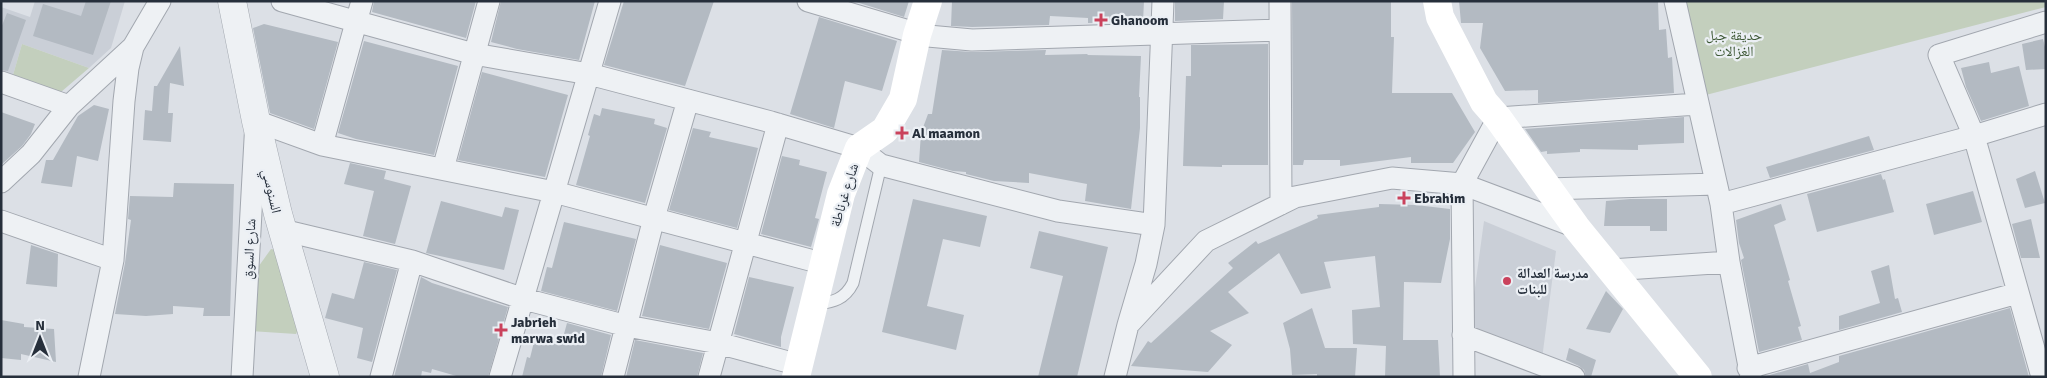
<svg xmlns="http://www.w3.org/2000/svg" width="2047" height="378" viewBox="0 0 2047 378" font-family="Signika,'Noto Naskh Arabic',sans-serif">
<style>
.built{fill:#cacfd7}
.green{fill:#c3cfbd}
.building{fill:#b3bac2}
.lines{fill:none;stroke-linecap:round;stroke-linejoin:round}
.service-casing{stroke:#a2a7af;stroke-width:13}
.minor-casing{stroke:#a2a7af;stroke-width:23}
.tertiary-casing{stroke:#a2a7af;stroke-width:29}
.service{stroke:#eef1f4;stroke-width:11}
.minor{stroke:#eef1f4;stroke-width:21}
.tertiary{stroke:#eef1f4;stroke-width:28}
.secondary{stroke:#fff;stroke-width:28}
.poi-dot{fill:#ca425c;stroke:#ebeff4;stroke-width:2}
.labels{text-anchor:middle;stroke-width:4.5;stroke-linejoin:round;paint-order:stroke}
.poi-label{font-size:14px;font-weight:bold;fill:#262f3b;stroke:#ebeff4;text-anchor:start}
.park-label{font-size:14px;fill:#3c5734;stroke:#ebeff4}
.street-label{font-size:14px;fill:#262f3b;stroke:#ebeff4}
</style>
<rect width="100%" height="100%" fill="#dce0e6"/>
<path class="built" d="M35,1h90l-14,47 -22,20 -67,-24 -9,31 -12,-4v-64l29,10z
M1484,221l72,30 -14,108 -73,-27z"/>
<path class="green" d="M1681,1h365v6l-344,89z
M22,44l67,24 -28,24 -48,-17z
M271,249l11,2 19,73 -5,10 -44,-3 4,-61z"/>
<path class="building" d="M86,1h25l-18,54 -60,-19 10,-32 38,12z
M374,1h102l-10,37 -94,-26z
M501,1h94l-16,59 -62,-11 -26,-7z
M624,1h90l-29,85 -81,-21z
M853,1h56l-5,16z
M952,1h192l-1,21 -55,1v-5l-38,-2 -1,9 -77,2 -21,-1z
M1175,1h49l-1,18 -48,2z
M1292,1h99v36h3l-2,56h60l23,39 -22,31h-42v-6l-71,9v-6h-36l-1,5h-10z
M1459,1h199l1,29 7,-1 2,29 4,-1 2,36 -136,10v-13l-33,1 -25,-43 3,-25h-22z
M7,13l19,7 -18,51 -7,-1v-42z
M819,17l78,24 -15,50 -37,-10 -11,47 -44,-14z
M264,24l74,18 -24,87 -44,-16 -17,-85z
M2043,39l3,12v18l-20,1 -4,-26z
M364,41l94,25 -24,89 -78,-16 -18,-6z
M1268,44v121h-46v2l-39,-1 3,-90h5v-31z
M180,46l4,40 -14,-3 -2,30h5l-2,29 -28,-2 2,-30 7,1 2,-25h3z
M942,50l30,2 74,-2 -1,5 43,-1 -1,1 54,1 -2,41h1v31l-9,81 -46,-8 2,-17 -58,-11v10l-35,-2 -28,-7v-2l-13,-1 -34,-9 2,-29 7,-19h4z
M1989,62l2,11 28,-7 10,40 -48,15 -15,-34 -5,-19z
M482,72l86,23 -23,82 -87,-17z
M94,105l15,4 -11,52 -21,-5 -5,31 -31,-4 5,-23h7l25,-44z
M602,108l53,11 -1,5 13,4 -22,75 -69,-18 14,-49 -2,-1 6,-21 6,2z
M1,112l34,12 -4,10 -9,12 -21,19z
M1684,117v26l-46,2v5l-58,-1v3l-33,2v-3l-6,1 -16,-23z
M693,128l18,4 -2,5 49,11 -21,80 -68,-18z
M1869,136l5,14 -104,28 -4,-11z
M782,156l18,4 -1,5 28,7 -12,46 4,1 -8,28 -50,-13z
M350,163l36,8 -2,8 27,7 -16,58 -32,-8 11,-45 -30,-7z
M2035,171l10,32 -20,5 -9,-29z
M1881,174l2,6 2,-1 9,33 -77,20 -10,-38z
M174,183l60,1 -4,132h-27l1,-8 -31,-2v8l-27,2 -31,-2 10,-51 6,-43 -3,-1 2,-23 43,1z
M1973,191l9,31 -48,13 -8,-31z
M913,199l74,17 -7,31 -37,-8 -16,67 37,9 -8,35 -74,-18z
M1630,199h37v32h-17v-5h-46l2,-25z
M441,201l61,16 3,-10 14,3 -15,60 -78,-17z
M1379,204l37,1 34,4v30l-9,44 -37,-1 -1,58h35l2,37h-55l1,-31 -33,-2 -1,-34 28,-3 -5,-51 -51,6 7,26 -30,6 -22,-41 -51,39 21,21 -39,18 22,14 -24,27 -77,-6 17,-25 3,2 82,-75 -5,-5 28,-22 2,3 60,-26 -1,-3 62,-8z
M1781,204l5,16 -12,5 16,55 -2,1 13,45 -3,1 4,13 -43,12 -18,-92 3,-2 -5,-15 -3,-23z
M2031,219l9,39h-19l-9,-34z
M564,222l72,17 -19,72 -76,-20 6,-24 5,1z
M1039,231l69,16 -31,130h-39l25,-101 -33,-8z
M31,245l27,9 -1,33 -31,-3z
M660,245l67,18 -18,66 -67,-13z
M364,262l33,8 -25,92 -15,-4 6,-30 -38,-10 7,-25 22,6z
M1889,265l6,34 3,-1 4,14 -63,18v-14l41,-13 -9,-32z
M421,277l11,6 76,24 -20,70h-28l-28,-8 -1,4 -9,-2 -1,6h-27z
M749,277l45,10 -13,50v10l-47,-13z
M1606,291l17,18 -13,24 -24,-4z
M1312,308l13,40h32l-2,29h-38v-3l-25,1 -2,-26 -7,-26z
M2010,308l19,69h-266l45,-13 2,9 29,-11v-6z
M1,320l23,4v3l30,2 2,33 -35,-8v6l-20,-2z
M567,323l44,12 -10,42h-79l5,-20 3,1 5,-20 26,7z
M635,340l68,13 -6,24h-71z
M1569,348l27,12 -5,17h-5l-2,-7 -5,-4 -13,-6z"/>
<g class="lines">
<defs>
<path id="service" d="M814,305c17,-3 30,-4 39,-22l28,-118"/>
<path id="minor" d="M282,1l192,53 115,20 182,48 88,26 22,17 177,46 96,14
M808,1l111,33
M1280,1l1,203
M1675,1l46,203 8,58 22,115
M917,35l55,5 308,-10
M1,82l68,24
M322,145l40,-144
M443,169l46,-168
M1,182l30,-28 38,-48 64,-59
M1548,189l168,-5
M1721,204l253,-68 72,-22
M1,221l112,39
M282,230l130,31 112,38 103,27 91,17 81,22
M1611,270l118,-8
M1128,325l78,-84 89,-44 97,-19 70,6 114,43
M1463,335l111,42
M1748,368l270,-75
M89,377l24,-117 11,-159 4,-33 5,-21 27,-46
M242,377l14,-256 66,24 232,47 271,72
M381,377l31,-116
M500,377l110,-376
M613,377l41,-159 34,-118
M709,377l69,-253
M1115,377l13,-52 18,-61 8,-39 9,-224
M1464,377l-2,-193 36,-66 199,-14
M2042,377l-68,-241 -35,-81 107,-33"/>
<path id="tertiary" d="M232,1l24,120 22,93 47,163"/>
</defs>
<use href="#service" class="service-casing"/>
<use href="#minor" class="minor-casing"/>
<use href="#tertiary" class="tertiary-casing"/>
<use href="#service" class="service"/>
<use href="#minor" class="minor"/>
<use href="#tertiary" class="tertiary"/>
<path class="secondary" d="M1437,1l3,16 44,85 14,16 78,109 122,150
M796,377l45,-183 18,-46 26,-18 18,-31 14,-64 11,-34"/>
</g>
<g class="poi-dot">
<path d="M1098.5 12.5h5v5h5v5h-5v5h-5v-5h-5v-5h5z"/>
<path d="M899.5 125.5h5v5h5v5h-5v5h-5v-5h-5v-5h5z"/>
<path d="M1401.5 190.5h5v5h5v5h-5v5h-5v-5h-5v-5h5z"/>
<circle cx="1507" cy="281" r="5"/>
<path d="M498.5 322.5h5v5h5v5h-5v5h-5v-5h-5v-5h5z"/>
</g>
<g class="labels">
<g class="poi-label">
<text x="1111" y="25">Ghanoom</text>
<text x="912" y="138">Al maamon</text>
<text x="1414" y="203">Ebrahim</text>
<text x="1517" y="278">مدرسة العدالة<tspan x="1517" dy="16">للبنات</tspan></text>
<text x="511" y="327">Jabrieh<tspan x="511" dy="16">marwa swid</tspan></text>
</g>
<g class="park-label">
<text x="1734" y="40">حديقة جبل<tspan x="1734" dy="16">الغزالات</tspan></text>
</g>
<g class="street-label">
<text transform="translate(272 191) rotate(77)" y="5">السنوسي</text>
<text transform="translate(844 195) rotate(-73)" y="5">شارع غرناطة</text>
<text transform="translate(249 249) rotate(-87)" y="5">شارع السوق</text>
</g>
</g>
<rect width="2047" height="378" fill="none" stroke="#262f3b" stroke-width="5"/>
<g transform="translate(40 338)" stroke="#ebeff4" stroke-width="4" paint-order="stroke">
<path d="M0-4L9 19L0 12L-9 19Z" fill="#262f3b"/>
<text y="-8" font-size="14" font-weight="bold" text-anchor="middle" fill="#262f3b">N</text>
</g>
</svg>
